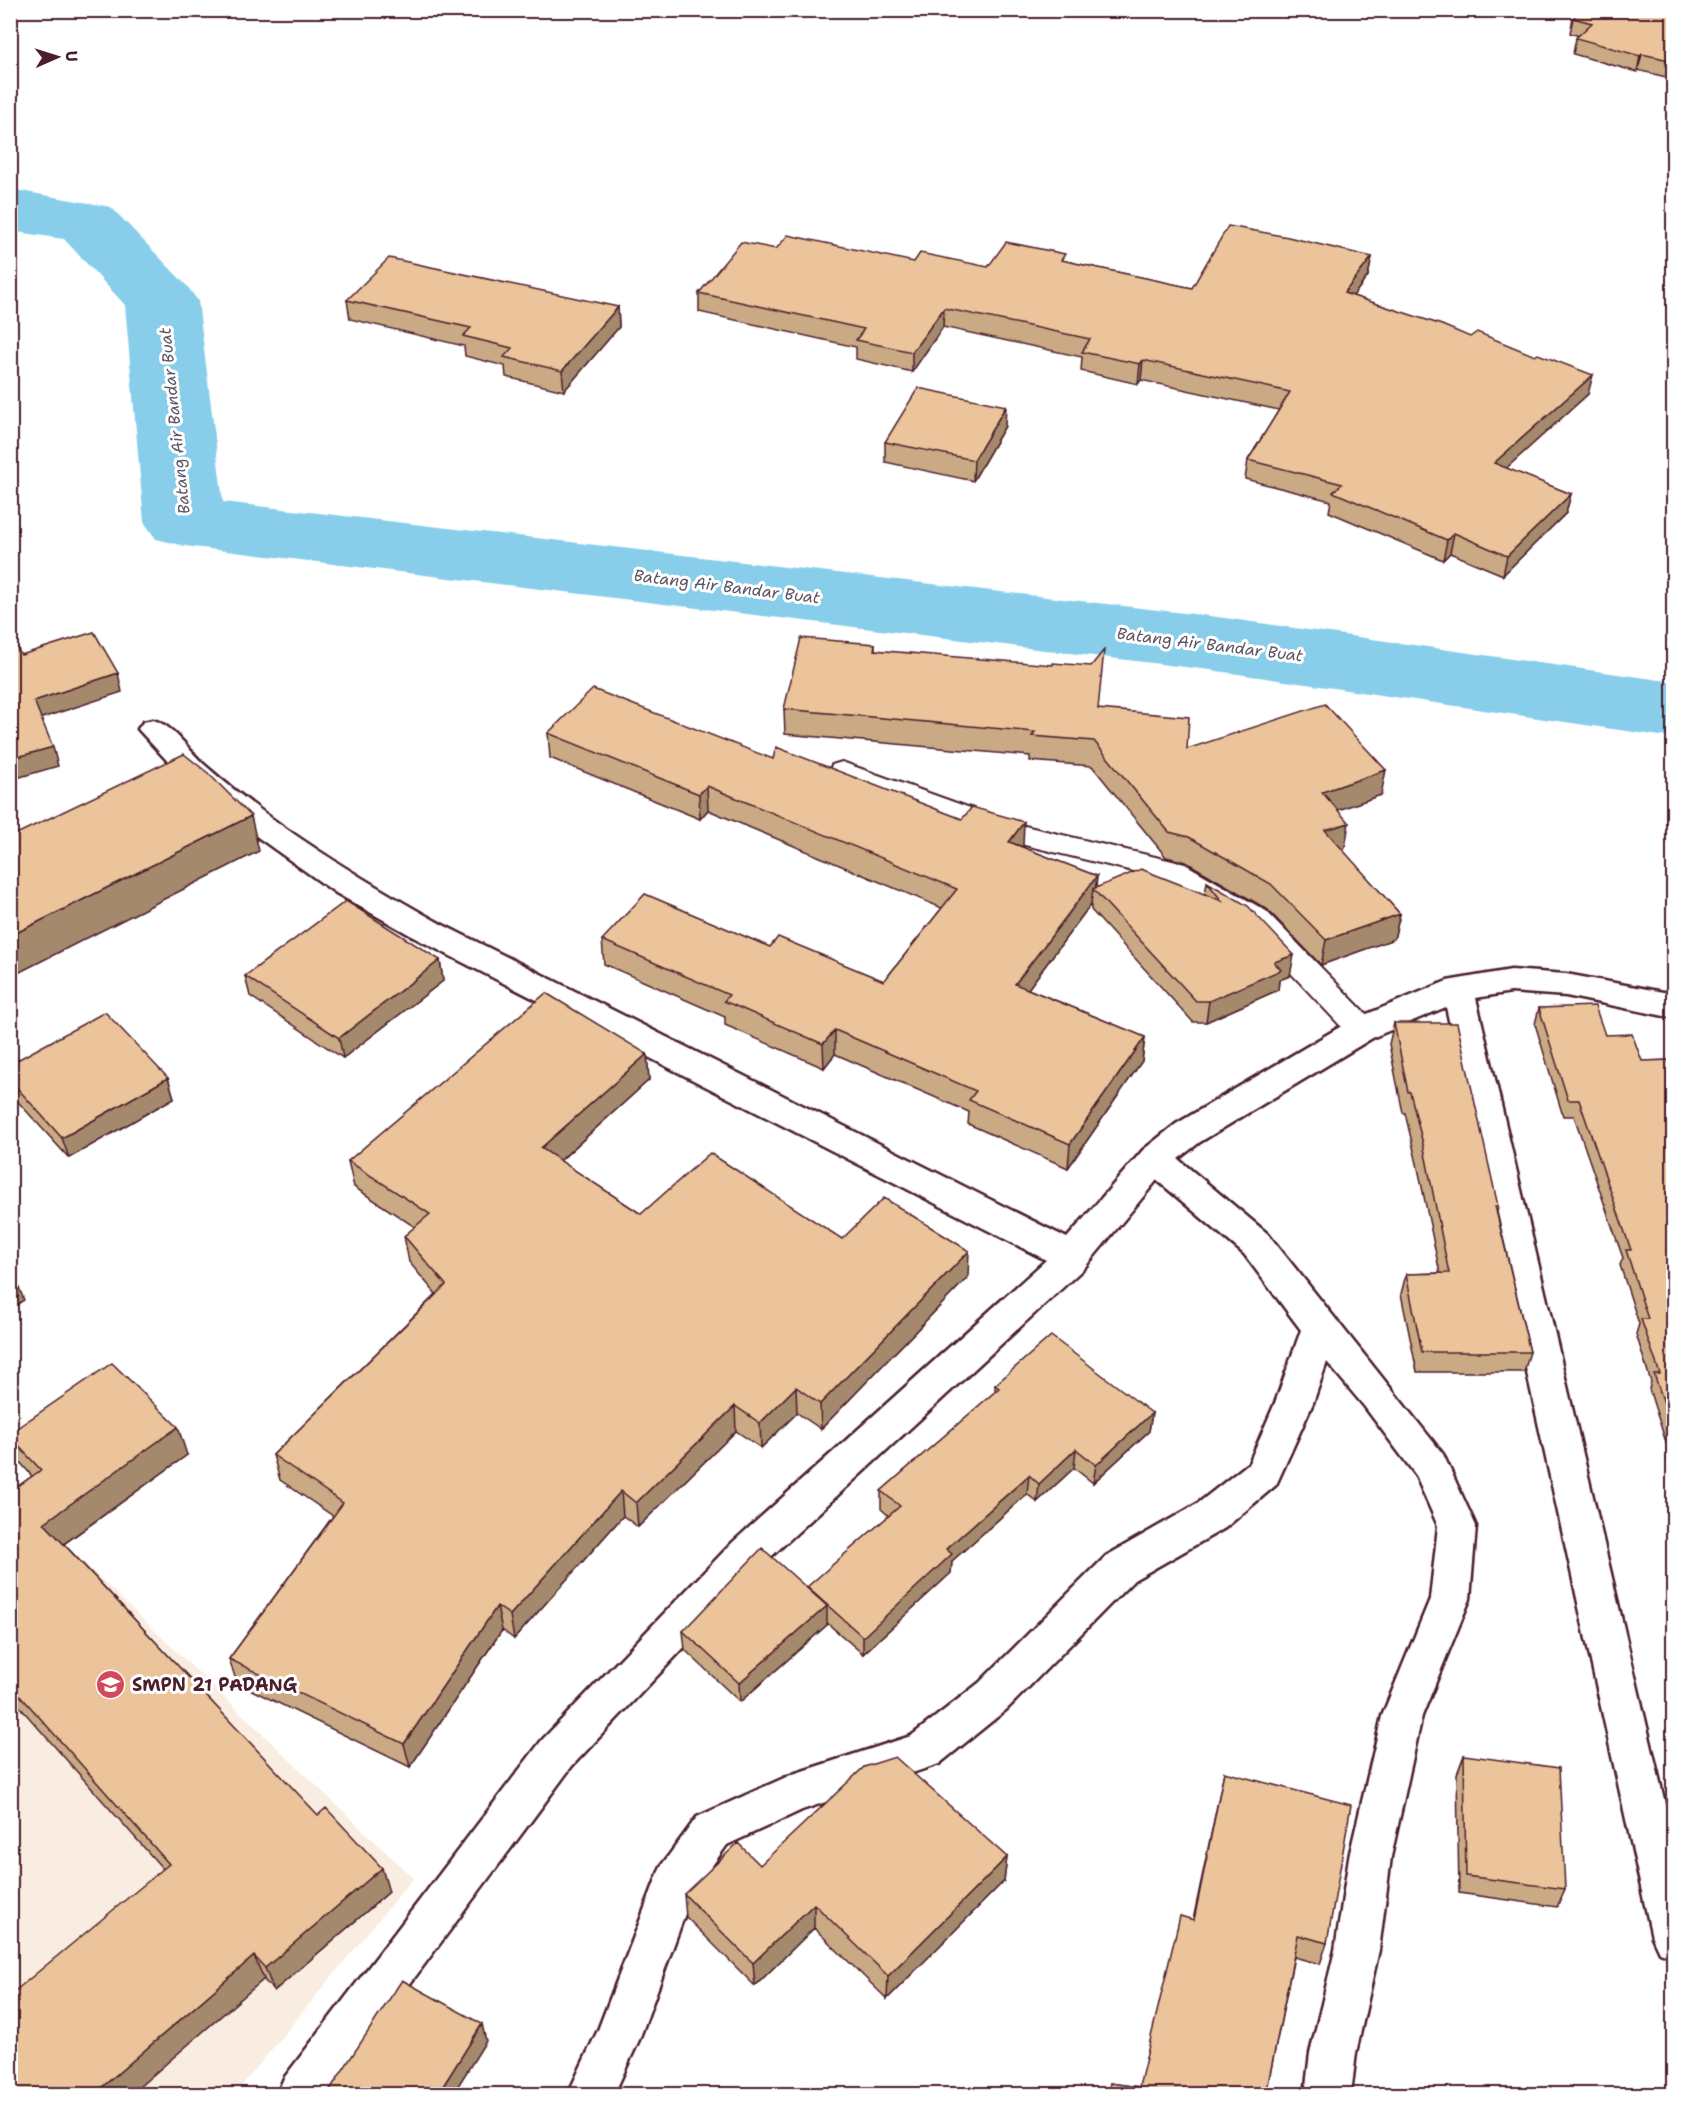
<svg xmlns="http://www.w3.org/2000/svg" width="1684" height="2105" viewBox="0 0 1684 2105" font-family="'Shantell Sans',sans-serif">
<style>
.built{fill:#f9ede1}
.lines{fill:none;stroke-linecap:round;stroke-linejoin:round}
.river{fill:#88ceea;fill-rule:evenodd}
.service-casing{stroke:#4a1f2b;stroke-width:4}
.minor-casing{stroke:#4a1f2b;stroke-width:5}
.service{fill:#fff;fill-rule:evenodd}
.minor{fill:#fff;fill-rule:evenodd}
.wall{fill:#caa985;stroke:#4a1f2b;stroke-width:1.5}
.shaded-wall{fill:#a4896c;stroke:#4a1f2b;stroke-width:1.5}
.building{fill:#ebc49b;stroke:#4a1f2b;stroke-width:1.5}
.labels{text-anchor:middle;stroke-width:6;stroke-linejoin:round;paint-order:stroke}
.water-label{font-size:16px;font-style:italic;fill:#5d5464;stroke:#fff}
.near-poi-label{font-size:18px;font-weight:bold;fill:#4a1f2b;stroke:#fff;text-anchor:start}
</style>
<rect width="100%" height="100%" fill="#fff"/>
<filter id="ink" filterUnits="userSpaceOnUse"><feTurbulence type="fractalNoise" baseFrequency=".0167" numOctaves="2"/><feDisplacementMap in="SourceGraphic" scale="12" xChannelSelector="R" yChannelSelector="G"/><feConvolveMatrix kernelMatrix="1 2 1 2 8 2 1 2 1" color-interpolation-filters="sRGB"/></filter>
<g filter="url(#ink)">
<path class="built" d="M10,1492l403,386 -178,216h-224z"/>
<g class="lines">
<path class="river" d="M10,189l101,18 76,79 11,15 25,201 987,114 464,66v56l-464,-68 -1025,-124 -29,-7 -12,-17 -19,-217 -61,-66 -54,-8z"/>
<defs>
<path id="service" d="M842,762l170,61 173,41 81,47 107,110 4,8 -4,8 -11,3 -11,-3 -105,-112 -80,-46 -170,-41 -164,-61 -3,-6 3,-6z"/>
<path id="minor" d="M153,720c22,6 36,32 54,47 71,62 152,111 234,157l626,314 76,-88 33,-26 174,-103 97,-40 64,-11 55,4 108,20v24l-108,-22 -55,-4 -35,6 198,844v116l-15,-6 -7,-15 -206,-930 -72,30 -174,105 -22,17 90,75 175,220 33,72 -6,73 -48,117 -31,141 -12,93 -23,103 -5,41h-46l5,-41 25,-103 14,-93 33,-141 48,-117 8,-73 -23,-52 -51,-68 -37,-44 -14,41 -37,82 -51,43 -91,52 -127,129 -68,55 -137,46 -75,35 -34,47 -54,148 -25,54h-46l30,-64 63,-164 36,-49 96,-43 118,-38 68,-53 127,-127 91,-52 52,-41 26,-60 26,-73 -57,-76 -87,-74 -72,87 -324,299 -189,200 -244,328h-51l7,-16 258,-338 191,-198 313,-282 -627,-320 -83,-47 -98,-70 -53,-43 -47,-51 5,-7z"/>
</defs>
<use href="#service" class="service-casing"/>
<use href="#minor" class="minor-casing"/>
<use href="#service" class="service"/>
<use href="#minor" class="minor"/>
</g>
<path class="wall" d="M1674,10v69l-36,-9 -1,2 -64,-18 3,-16 3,-2 -9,-3 3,-15z
M776,249l138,13 74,5 77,-6 127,27 180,-31 -4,19 -15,20 235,98 -82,74 65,26 -5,19 -63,62 -53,-22 -7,7 -114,-48 2,-11 -86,-22 3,-19 31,-50 -138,-30 -3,4 -57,-13 1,-14 -139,-30 -31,45 -56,-13v-12l-157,-35v-19z
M347,300l271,7 1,20 -55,64 -58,-14 -1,-11 -40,-10 -1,-10 -114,-27z
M1005,426l-32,55 -88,-19v-20z
M875,644v6l223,59 89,40 194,46 -43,15 7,38 -4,1 59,65 -6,25 -73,26 -54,-56 -81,-47 -20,-5 -74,-91 -62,-5v-5l-245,-22 -1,-25z
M548,733l225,26 249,88 75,29 -1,12 109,6 2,-12 83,94 -11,4 -1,10 -72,32h-13l-102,-112v-6l-63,85 117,48 -3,24 -74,107 -100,-44 1,-12 -134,-58 -11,14 -99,-43v-8l-121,-53 -2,-24 168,7 114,34 58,-73 -234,-98 -8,9 -150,-61z
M440,960l3,21 -100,77 -93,-62 -5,-20z
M1539,1008l66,27 37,26 32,-1v418l-7,-18 3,-5 -21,-66 2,-7 -15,-48 3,-10 -19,-59 3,-7 -49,-142h-11l-28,-92z
M1394,1023l104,183 -1,6 33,140 -6,20h-107l-16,-78 5,-20 34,-1 -22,-105 -13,-55h-2l-14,-69z
M647,1054l2,26 -89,81 81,53 201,25 126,38 -147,152 -24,-16 -36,35 -25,-17 -98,96 -15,-11 -109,123 -12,-9 -92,137 -173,-84 -8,-24 104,-143 -53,-36 -7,-25 163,-161 -27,-32 -5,-26 11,-9 -61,-40 -6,-26z
M10,1064l158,14 6,20 -105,60 -59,-65z
M995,1385l157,28 -3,18 -56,52 -19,-15 -37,34 -10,-8 -75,67 -1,12 -88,81 -36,-31v2l-87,77 -55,-52 -2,-19 124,-43 82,-72 -8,-7v-18l114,-99z
M10,1433l177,22 -123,89 325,348 -115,99 -111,-122 -153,-173v-204l22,-16 -12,-14 -10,-22z
M1464,1755l101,134 -8,18 -98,-14 -2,-119z
M1224,1772l103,171 -7,21 -26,-7 -28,137h-159l3,-11 29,4 54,-167z
M1007,1857l-3,24 -117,118 -73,-71 -59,58 -69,-69 -2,-23 76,-29z"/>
<path class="shaded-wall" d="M1642,54l-4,16 -1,2 3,-16z
M1372,257l-4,19 -27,36 3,-19z
M618,307l1,20 -55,64 -2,-20z
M944,308l-1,19 -31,45v-20z
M1143,360l-2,20 -3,4 2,-20z
M1593,375l-5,19 -98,89 4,-20z
M1006,406l-1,20 -32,55 1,-21z
M1571,494l-5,19 -63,62 4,-19z
M1454,533l-4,20 -7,7 4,-20z
M118,673l4,19 -83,27 -5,-18z
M53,747l5,19 -48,14v-21z
M1386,770l-5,25 -63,22 4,-25z
M707,786l1,24 -8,9 -1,-25z
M251,816l8,35 -249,126v-41z
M1024,822l-1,25 -14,-5z
M1349,823l-4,25 -25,8 5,-26z
M1097,876l-2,15 -2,-2 -2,15 -77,104 1,-24z
M1400,914l-6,25 -73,26 5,-25z
M1294,955l-4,21 -11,4 -1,10 -72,32 3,-21 65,-39z
M440,960l3,21 -100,77 -4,-20z
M835,1030v24l-11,14 -1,-24z
M1145,1037l-3,24 -74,107 2,-24z
M647,1054l2,26 -104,94 -4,-26z
M168,1078l6,20 -105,60 -7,-20z
M969,1251l-1,26 -147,152 -1,-25z
M16,1280l8,20 -14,9v-26z
M796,1387l1,26 -36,35 -1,-25z
M735,1406l1,25 -98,96 -2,-24z
M1152,1413l-3,18 -56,52 3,-18z
M178,1427l9,28 -132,95 -11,-27z
M1076,1449l-2,19 -37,34 2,-18z
M1029,1475l-2,19 -75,67 -1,12 -88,81v-17l83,-88z
M621,1491l2,25 -109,123 -4,-24z
M497,1606l5,24 -92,137 -6,-23z
M827,1606v19l-87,77 -1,-19z
M1007,1857l-3,24 -117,118 1,-23z
M382,1868l7,24 -115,99 -9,-23z
M814,1904v24l-59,58 -2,-23z
M254,1956l10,23 -133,115h-37z
M482,2024l4,17 -33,53h-15z"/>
<path class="building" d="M1581,10h93v51l-32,-7 -2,2 -64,-18 16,-15 -19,-5z
M1228,226l60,11 84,20 -28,36 98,32 28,12 7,-5 58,24 3,-2 55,21 -99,88 77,31 -64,62 -53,-23 -7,7 -114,-48 9,-8 -94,-24 42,-68 -147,-32 -3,4 -58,-12 8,-13 -146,-31 -32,44 -56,-12 8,-11 -165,-36 42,-51 35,7 12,-14 126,27 6,-9 68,14 18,-25 59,12 -4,6 131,28z
M389,258l229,49 -56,64 -58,-14 8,-9 -49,-12 8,-8 -124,-28z
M918,388l88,18 -32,54 -89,-18z
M94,632l24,41 -84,28 19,46 -43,12v-117l4,-1 7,14z
M801,638l74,6 -1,6 179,15v-2l38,3 13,-16 -6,59 91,8 -2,32 138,-45 61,66 -64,22 27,31 -24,7 75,84 -74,26 -55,-56 -82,-47 -20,-5 -75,-91 -62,-5 3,-4 -251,-23z
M593,689l180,70 3,-12 186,72 10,-12 52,15 -15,20 88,34 -82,108 130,53 -75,107 -101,-44 7,-9 -141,-61 -12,14 -99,-43 5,-6 -127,-55 43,-46 125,53 8,-10 106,44 73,-92 -250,-103 -8,8 -151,-61z
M184,754l24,19 43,43 -241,120v-99z
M1141,869l81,32 -15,-19 41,24 46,49 -20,7 7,8 -72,31h-13l-103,-112z
M346,901l94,59 -101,78 -94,-62z
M546,993l101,61 -106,94 100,66 69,-61 132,86 42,-41 85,53 -149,153 -24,-17 -36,36 -25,-17 -99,97 -15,-12 -111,124 -13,-9 -93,138 -175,-85 114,-156 -70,-48 173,-170 -42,-49 26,-22 -82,-53z
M1595,1006l10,29 27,-1 10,27 32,-1v372l-20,-58h6l-19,-55h7l-22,-69h5l-52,-150h-11l-29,-92z
M105,1012l63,66 -106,60 -52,-58v-16z
M1394,1023h63l41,183h-3l35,146h-108l-16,-78 43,-1 -25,-125 -14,-56h-2z
M10,1274l6,6 -6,3z
M1051,1336l101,77 -56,52 -20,-16 -37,35 -10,-9 -83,74 6,5 -89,83 -56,-50 93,-81 -19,-15 118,-103 -4,-3z
M112,1363l66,64 -134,96 274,292 8,-7 56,60 -117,100 -11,-12 -160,138h-84v-99l159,-131 -159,-180v-192l31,-22 -31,-33v-4z
M762,1548l65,58 -88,77 -56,-52z
M1464,1755l95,13 6,121 -99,-13z
M895,1757l112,100 -119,119 -74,-72 -61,59 -69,-69 54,-51 22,22 104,-98z
M1224,1772l127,33 -24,138 -29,-8 -32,159h-157l1,-11 29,4 41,-171 14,4z
M402,1980l80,44 -44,70h-111z"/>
</g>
<defs>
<symbol id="school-disc" viewBox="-11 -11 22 22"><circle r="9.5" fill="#d1495b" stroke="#fff"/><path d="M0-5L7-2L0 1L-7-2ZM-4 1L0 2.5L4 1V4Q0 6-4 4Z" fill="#fff"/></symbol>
</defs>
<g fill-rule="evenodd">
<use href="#school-disc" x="94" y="1668" width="33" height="33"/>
</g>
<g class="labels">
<g class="water-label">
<text transform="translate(174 421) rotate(-96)" y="6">Batang Air Bandar Buat</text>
<text transform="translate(727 586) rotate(7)" y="6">Batang Air Bandar Buat</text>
<text transform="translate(1210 644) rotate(7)" y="6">Batang Air Bandar Buat</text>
</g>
<g class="near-poi-label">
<text x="132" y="1691">SMPN 21 PADANG</text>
</g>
</g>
<rect width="1684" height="2105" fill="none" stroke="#fff" stroke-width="36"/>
<rect x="18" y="18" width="1648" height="2069" fill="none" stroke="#4a1f2b" stroke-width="2" filter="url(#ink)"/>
<g transform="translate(57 57) rotate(87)" stroke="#ffffff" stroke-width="4.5" paint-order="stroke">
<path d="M0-4.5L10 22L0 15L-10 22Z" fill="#4a1f2b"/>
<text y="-9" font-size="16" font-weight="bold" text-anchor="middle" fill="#4a1f2b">U</text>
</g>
</svg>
